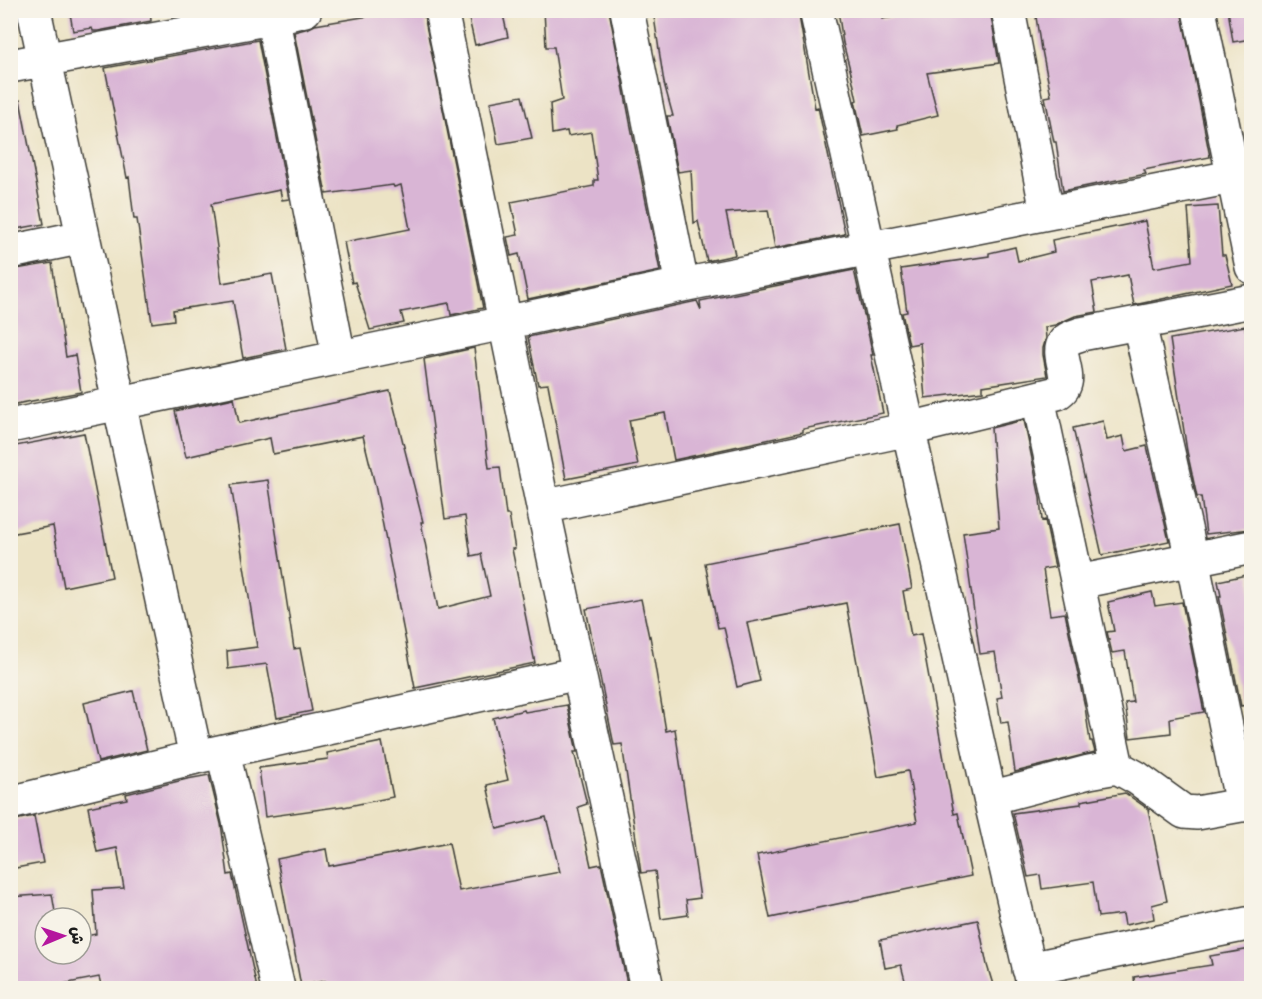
<svg xmlns="http://www.w3.org/2000/svg" width="1262" height="999" viewBox="0 0 1262 999" font-family="'Indie Flower','Playpen Sans Arabic',sans-serif">
<style>
.building{fill:#d9b5d5}
.lines{fill:none;stroke-linecap:round;stroke-linejoin:round}
.minor-casing{stroke:#3b3a35;stroke-width:36}
.minor{stroke:#fff;stroke-width:33}
</style>
<rect width="100%" height="100%" fill="#f7f3e8"/>
<filter id="ink" filterUnits="userSpaceOnUse"><feTurbulence type="fractalNoise" baseFrequency=".0167" numOctaves="2"/><feDisplacementMap in="SourceGraphic" scale="12" xChannelSelector="R" yChannelSelector="G"/><feConvolveMatrix kernelMatrix="1 2 1 2 8 2 1 2 1" color-interpolation-filters="sRGB"/></filter>
<filter id="wash" filterUnits="userSpaceOnUse"><feTurbulence type="fractalNoise" baseFrequency=".008" numOctaves="4" result="noise"/><feDisplacementMap in="SourceGraphic" scale="24" xChannelSelector="R" yChannelSelector="G"/><feGaussianBlur stdDeviation="1.35" result="paint"/><feColorMatrix in="noise" values="0 0 0 0 0 0 0 0 0 0 0 0 0 0 0 0 0 1.4 0 .05"/><feComposite in="paint" operator="in"/></filter>
<g filter="url(#wash)">
<rect width="100%" height="100%" fill="#ece3c5"/>
<g id="blocks">
<path class="building" d="M85,10h65l1,11 -53,10h-5l-1,-3 -19,3 -3,-18z
M405,10h18l60,298 -32,7 -2,-12 -48,9 3,11 -34,7 -15,-48 -3,1 -8,-41 66,-13 -9,-44 -7,2 -1,-2 -67,9 -32,-162 15,-4 6,-3z
M467,10h35l6,27 -33,8z
M544,10h65l21,112 30,149 -132,28 -9,-45 -8,2 -4,-19 11,-2 -7,-33 83,-16v-6h4l-7,-48 -23,4 -1,-5 -15,3 -2,-30 12,-4 -8,-53h-8z
M653,10h145l17,98 3,-1 27,127 -70,14 -7,-38 -42,3 9,42 -28,6 -9,-40 -4,2 -3,-53 -13,2 -11,-56h6l-9,-33z
M838,10h42l2,9 56,-9h52l9,53 -72,10 11,42 -41,10 1,4 -35,7 -8,-35 2,-1 -5,-23 -9,-34z
M1035,10h146l29,147 -66,13 2,4 -83,17 -7,-49h-2l-9,-45 6,-1 -9,-46h-1z
M1228,10h23v29l-18,3z
M258,40l31,159 -7,1 -2,-10 -69,14 11,79 50,-9 14,75 -43,9 -10,-57 -60,9 1,10 -22,3 -15,-104h-3l-5,-42 -2,1 -22,-110z
M522,96l10,42 -34,6 -8,-42z
M20,100l24,124 -34,6v-129z
M1218,206l4,49h3l7,29 -98,21 -6,-30 -36,7 5,30 -22,4 -20,9 -10,2 1,11 -3,10v7l4,21 -64,10v5l-58,7 -5,-55 -11,2 -7,-32 5,-1 -6,-43 88,-13v-3l26,-6 3,14 36,-9 -2,-12 93,-19 9,47 38,-7 -4,-53z
M52,263l14,94 9,-2 6,37 -71,13v-135z
M854,270l19,85h-2l12,58 -80,16v3l-129,28 -9,-47 -36,7 9,45 -72,14 -18,-95 -10,1 -10,-48 169,-36 4,9 -1,-9z
M1245,326l6,42v161l-45,5 -5,-37h-4l-10,-46 -17,-112z
M474,348l15,120 11,-1 6,48h3l6,34h-3l23,114 -120,25 -40,-203 -12,-49 -90,18 -3,-16 -84,19 -11,-46 59,-13 5,25 151,-32 33,131h-2l17,87 52,-13 -9,-42 -10,2 -6,-40 -20,3 -21,-160z
M1024,420l16,78 2,23 3,-1 10,47 -12,2 7,46 15,-2 20,94 5,34h2l3,11 -80,20 -7,-50 -7,1 -4,-25 5,-1 -7,-45 -15,2 -17,-121 36,-5 -8,-100z
M1103,421l4,19 16,-4 3,15 21,-5 22,95 -67,14 -29,-127z
M84,433l28,144 -48,10 -11,-61 -43,8v-87z
M268,480l26,169 6,-1 12,63 -35,7 -10,-54 -39,5 -1,-18 30,-4 -26,-162z
M900,524l12,65 -9,2 8,45 10,-2 33,180 4,-1 13,63 -201,42 -13,-63 160,-33 -9,-51 -30,6 -32,-174 -99,20 13,58 -23,6 -13,-60 -6,1 -13,-65z
M1251,574v130l-10,2 -22,-110h2l-3,-15z
M1152,592l3,14 27,-4 22,110 -34,6 1,15 -41,5 -5,-35 8,-1 -8,-51 -13,2 -5,-21 7,-1 -6,-29z
M641,599l8,38 1,-1 16,95 9,-2 25,169 -14,2 2,15 -27,4 -6,-48 -14,2 -19,-129 -8,1 -28,-136z
M133,691l14,59 -49,12 -14,-59z
M567,705l10,47h-3l13,52 -9,3 13,59 10,-2 27,124h-302l-1,-7 -24,5 -24,-127 49,-10 3,17 120,-23 10,48 101,-19 -14,-55 -49,12 -10,-44 21,-5 -15,-62 31,-8 1,2z
M382,742l11,55 -49,10 -1,-1 -78,11 -6,-49 69,-9 -1,-6z
M209,775l12,49 7,51 4,-1 25,114h-155l-3,-11 -57,11h-32v-91l42,-3 4,24h-11v36h36v-17l15,-3 -3,-44 31,-2 -7,-40 -20,4 -9,-45 39,-8 -1,-5 61,-15z
M1125,793l23,16 19,92 -15,4 2,14 -29,6 -2,-11 -25,3 -5,-35 -51,7 -2,-14 -12,2 -15,-64 68,-9v-3z
M34,816l9,47 -33,6v-48z
M978,920l9,45 7,23h-87l-6,-23 -16,3 -5,-28z
M1251,949v39h-116l-1,-11 78,-12 -2,-9z"/>
</g>
</g>
<g filter="url(#ink)">
<use href="#blocks" fill-opacity="0" stroke="#3b3a35" stroke-width="1.5"/>
<g class="lines">
<defs>
<path id="minor" d="M34,10l162,747
M271,10l68,347
M441,10l102,497 104,481
M627,10l55,275
M816,10l174,788 44,190
M1008,10l39,202
M1199,10l53,257
M10,66l262,-48 33,-8
M10,252l73,-15
M1139,323l53,236 50,246
M10,426l494,-103 178,-38 570,-112
M543,507l366,-78 148,-36c20,-12 -2,-36 7,-50 3,-5 11,-7 17,-9l171,-33
M1078,582l174,-35
M223,752l55,236
M1117,767l20,11 47,34 13,1 55,-10
M990,798l99,-26 28,-5 -79,-369
M10,803l186,-46 383,-84
M1029,969l223,-46"/>
</defs>
<use href="#minor" class="minor-casing"/>
<use href="#minor" class="minor"/>
</g>
</g>
<rect width="1262" height="999" fill="none" stroke="#f7f3e8" stroke-width="36"/>
<g transform="translate(63 936) rotate(88)"><circle r="28" fill="#f7f3e8" stroke="#9f9d96" stroke-width="1.5"/>
<path d="M0-4.5L10 22L0 15L-10 22Z" fill="#b5179e"/>
<text y="-9" font-size="16" font-weight="bold" text-anchor="middle" fill="#1c1c1c">ش</text>
</g>
</svg>
